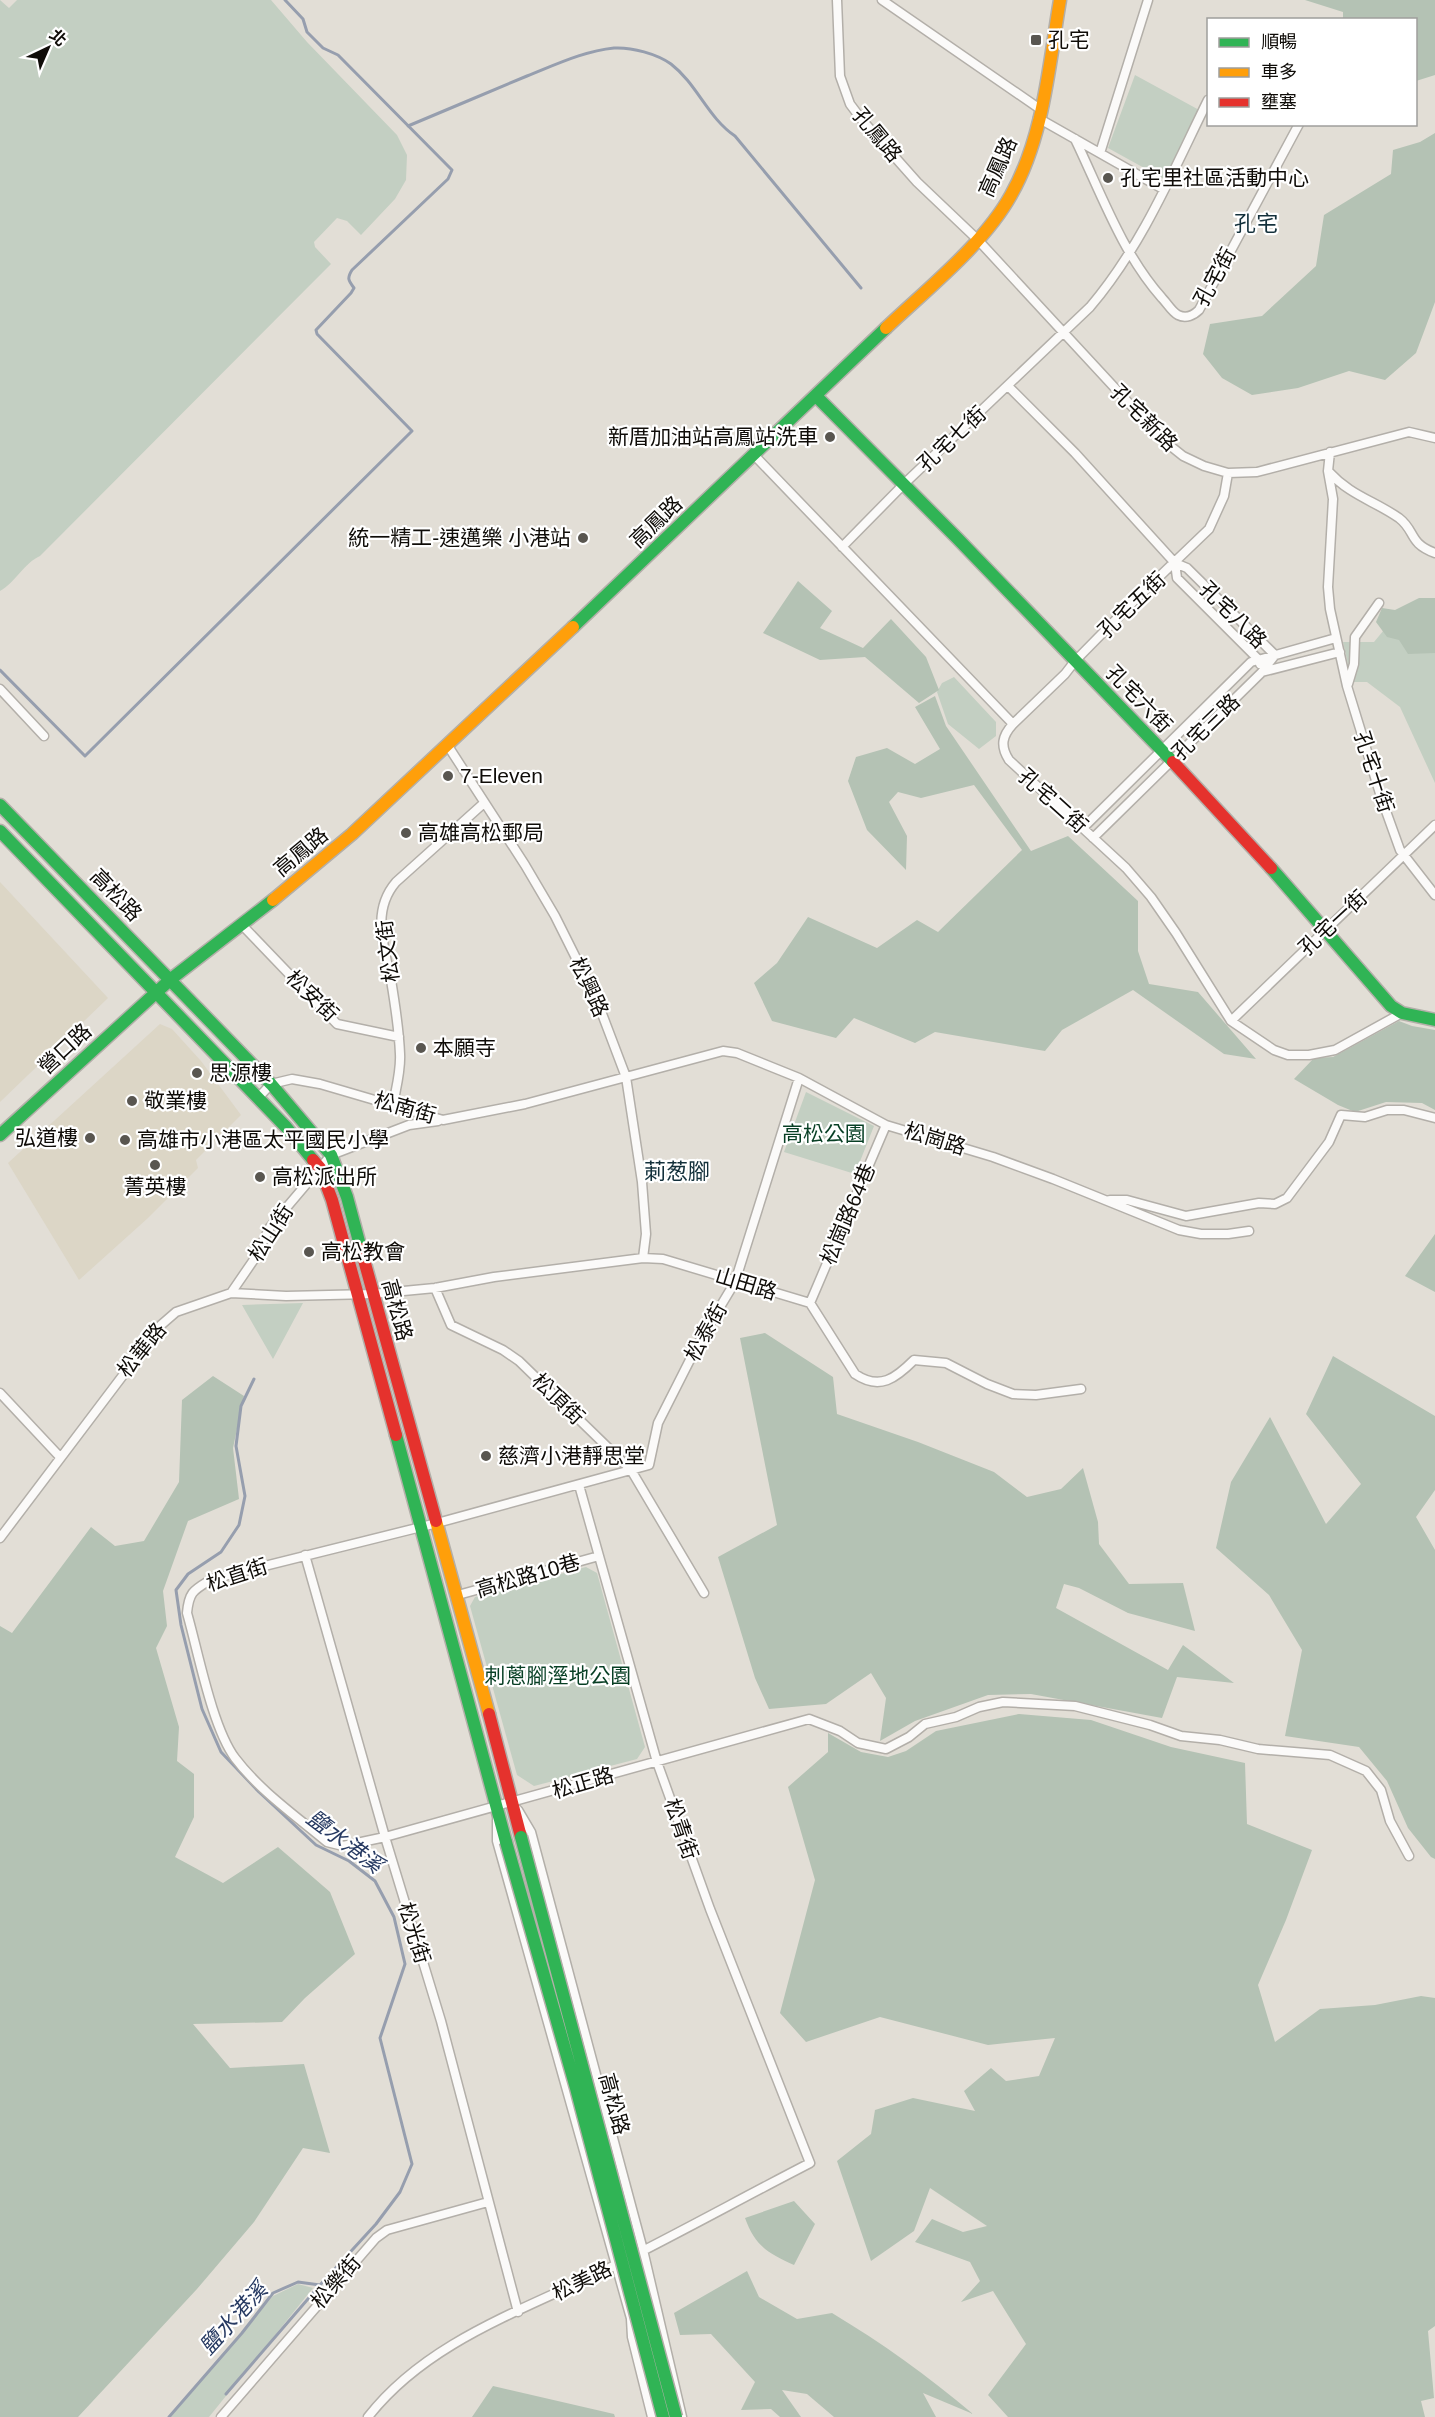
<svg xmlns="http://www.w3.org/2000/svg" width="1435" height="2417" viewBox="0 0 1435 2417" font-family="Arial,'Noto Sans TC',sans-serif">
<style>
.commercial{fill:#dcd6c6}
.green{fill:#c3cfc2}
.forest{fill:#b4c2b4}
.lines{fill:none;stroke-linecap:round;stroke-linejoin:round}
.stream{stroke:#969eae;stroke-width:3}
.street-casing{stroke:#b3afa9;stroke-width:11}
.fast-casing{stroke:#b3afa9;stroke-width:15}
.slow-casing{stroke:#b3afa9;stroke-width:15}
.jam-casing{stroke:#b3afa9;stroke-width:15}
.street{stroke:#fbfaf9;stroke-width:8}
.fast{stroke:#30b455;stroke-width:12}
.slow{stroke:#ff9f0a;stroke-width:12}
.jam{stroke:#e5322d;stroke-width:12}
.fast-bridge-casing{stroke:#b3afa9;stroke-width:15;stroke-linecap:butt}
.fast-bridge{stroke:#30b455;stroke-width:12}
.poi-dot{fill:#595650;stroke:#fff;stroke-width:2}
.labels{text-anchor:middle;stroke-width:4.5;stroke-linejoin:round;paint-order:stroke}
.poi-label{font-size:21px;fill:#0f0c08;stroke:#fff;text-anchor:start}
.street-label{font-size:21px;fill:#0f0c08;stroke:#fff}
.park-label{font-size:21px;fill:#073f24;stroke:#fff}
.neighbourhood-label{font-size:22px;fill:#13303b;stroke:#fff}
.water-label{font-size:22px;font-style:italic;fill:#273a62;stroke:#fff}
</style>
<rect width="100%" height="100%" fill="#e2ded6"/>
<path class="commercial" d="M0,882l108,116 -108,104z
M160,1024l12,5 29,32 40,54 -45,45 2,8 -50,50 -69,62 -71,-117z"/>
<path class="green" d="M0,0l9,8 8,-8h254l36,42 90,93 10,20 -1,25 -11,19 -34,36 -14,-14 -10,-3 -23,24 1,5 16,17 -291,292c-16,7 -24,26 -40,35z
M1135,75l66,36 -35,69 -58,-32z
M1435,608v175l-35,-76 -33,-25h-15l-9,-40h31l24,-29z
M954,677l42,45v14l-17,13 -31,-25 -11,-32 5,-9z
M806,1092l68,34 -19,48 -71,-22z
M303,1303l-30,56 -31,-54z
M586,1567l11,6 48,174 -8,12 -103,27 -17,-11 -47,-169 5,-9z
M298,2284l15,4 -104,129h-40l104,-121z"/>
<path class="forest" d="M1305,0h130v75l-19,6v-61l-73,-1v-7z
M1435,133v169l-19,51 -31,27 -36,-9 -51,17 -46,7 -30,-17 -19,-24 7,-30 52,-8 54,-50 8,-51 67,-41 2,-24 27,-8z
M798,581l34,30 -12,17 43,20 28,-29 35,38 13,33 -20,13 -54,-46 -45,3 -57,-27z
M1419,598h16v55l-27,1 -9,-14 -12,-3 -11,-15 6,-14 13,2z
M935,696l11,30 85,125 37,-15 70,65v50l11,33 49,8 58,67 -32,-5 -91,-64 -71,40 -17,21 -110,-19 -20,11 -61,-25 -18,20 -64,-17 -18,-38 23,-20 31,-46 69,31 40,-28 21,12 84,-82 -48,-65 -53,13 -23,-6 -9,10 18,34 -1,34 -39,-40 -19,-49 8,-24 31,-9 28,16 25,-15 -25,-42z
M1399,1021l13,5 23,4v80l-13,-7 -36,-1 -31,10 -17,-7 -44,-26 20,-21 19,-1z
M1435,1234v58l-30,-16z
M765,1333l68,44 4,37 81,28 76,30 33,25 34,-8 22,-21 15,54 1,22 30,40 54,-1 12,48 -67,-18 -49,-25 -15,-4 -8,24 112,62 15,-25 51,38 -57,-6 -15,41 -131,-24 -43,1 -73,26 -35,20 6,-43 -15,-25 -45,31 -57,5 -14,-31 -37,-121 59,-32 -37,-187z
M1333,1356l102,60v74l-19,27 19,33v309l-4,-2 -23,-29 -21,-47 -28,-34 -74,-11 17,-86 -33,-55 -53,-47 15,-66 39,-65 56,107 35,-40 -55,-70z
M213,1376l31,20 -11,52 6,51 -51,22 -25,70 4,35 -11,22 23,79 -2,34 17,13v43l-19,40 48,26 55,-36 52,45 25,62 -50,44 -23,24 -89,2 37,44 74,-4 26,89 -27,-5 -49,74 -57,67 -119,128h-78v-791l12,7 79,-106 24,19 29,-5 35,-59 3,-82z
M1019,1714l72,6 80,27 74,16 2,61 65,26 -26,70 -28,65 17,57 45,-33 55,-4 46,-9 14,2v328l-7,5 6,67 -13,3 4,16h-417l-20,-22 38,-51 -33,-53 -32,11 19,-21 -10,-19 -55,-20 17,-23 31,13 24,-6 -57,-38 -16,43 -43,30 -34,-100 34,-27 4,-24 38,-12 62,13 -11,-20 27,-23 15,13 33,-5 16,-38 -67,7 -108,-28 -74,25 -26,-29 35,-133 -27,-93 40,-35v-19l33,19 27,5 18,-6 30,-20z
M794,2201l21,23 -21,41c-26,-12 -39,-19 -49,-47z
M747,2271l12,26 38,22 35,-6c50,30 96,63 141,101l-50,-21 13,24h-102l-27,-23 -25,-4 19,27h-21l-9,-8 -30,1 14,-28 -44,-48 -31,1 -6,-22z
M493,2386l121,28 1,3h-143z"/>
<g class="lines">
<path class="stream" d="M408,126c40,-17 79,-33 119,-50 28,-11 57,-25 87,-28 18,-1 43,6 57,16 26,20 37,54 64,72l126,152
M0,670l85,86 327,-325 -95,-97 -1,-4 35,-37 3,-5c-6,-8 -7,-10 -2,-18l96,-91 4,-9 -114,-115 -15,-7 -16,-16 -4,-13 -18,-19
M226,2394l94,-109
M169,2417l73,-84 31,-40 25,-11 22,3 56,-61 24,-32 12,-28 -32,-126 25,-74 -11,-47 -19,-36 -26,-20 -33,-16 -57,-53 -38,-40 -19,-43 -21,-84 -5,-35 12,-16 33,-22 18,-27 6,-29 -9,-50 5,-40 13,-27"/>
<defs>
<path id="street" d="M837,0l3,76 10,28 12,16 55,62 61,58 185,200 20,16 21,10 24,7 29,-1 152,-40 26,6
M882,0l158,109
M1038,118l125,71
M1075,139c26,54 47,114 87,159 5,5 10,14 16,17 8,4 16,0 21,-5l100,-186
M1100,153l48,-153
M1009,387l66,66 100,110 12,5 88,87 -13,17
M1330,452l-2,19c23,25 45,29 71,47 17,13 9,25 36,35
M754,455l259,269c-11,12 -13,22 -4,36l117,108 25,29 25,36 55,88 43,29 14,5h21l26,-5 67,-37
M1328,471l5,28 -5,88 2,22 17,77 35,114 18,50 35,45
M842,547l62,-63 186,-177c52,-61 83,-136 118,-207
M1175,563l2,15 82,82 1,4
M1348,684l6,-20 1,-27 24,-34
M0,689l44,47
M1013,724l52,-50 10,-13 63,-64 71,-68 15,-33 4,-23
M448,746l77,119 30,51 41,82 30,79 16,105 4,52 -3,24
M1083,828l168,-166 85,-24
M1093,838l169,-166 78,-20
M242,925l95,99 62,13
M1231,1021l204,-196
M799,1078l-64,204 -36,60 -41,81 -9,42 -212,58 -225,56c-18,11 -23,12 -25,34 11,38 25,114 48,145 25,33 61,58 92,84l16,4 42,-9 424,-118 31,12 18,12 28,6 23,-12 16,-13 31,-7 23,-10 24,-5 72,4 75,19 31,11 39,4 38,9 72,6 36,16 15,19 9,31 19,35
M259,1097l12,-13 21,-5 28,5 123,36 82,-16 198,-53 14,2 62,25 87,47 107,32 60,22 126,51 22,4h27l21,-3
M393,1105c3,-17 8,-34 7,-51 -1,-25 -5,-50 -9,-74 -7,-34 -20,-69 5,-98l88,-79
M1110,1200h17l59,16 73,-13 16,1 12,-6 42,-56 12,-27 24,2 22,-7h17l31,8
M435,1288l16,37 52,25 16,11 112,109 73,123
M231,1293l24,-35 15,-31 61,-72 78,-30 29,-4
M810,1303l76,-178
M0,1393l60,64
M0,1538l161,-213 15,-13 55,-19 55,3 86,-2 63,-6 59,-11 149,-19 20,1 147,44 45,71c25,17 41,4 59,-14l32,3 41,21 26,10 23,1 45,-6
M305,1555l80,282 56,184 77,291
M458,1595l141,-39
M518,1810l13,22 112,418 39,167
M497,1820v21l135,481
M631,2319l1,18 20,80
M221,2417l155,-179 11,-8 101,-28
M368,2417c61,-78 160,-108 245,-151 66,-33 131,-69 197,-103l-100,-254 -53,-147 -78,-277"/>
<path id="fast" d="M816,396l142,143 215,223
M573,627l313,-299
M0,805l271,279 60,71 16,42 14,52
M0,831l286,296 27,33
M1271,868l120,138 11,7 33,7
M0,1135l171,-156 102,-79
M396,1435l110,407"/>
<path id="slow" d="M886,328c41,-39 98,-84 125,-133 33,-58 38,-131 49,-195
M273,900l79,-66 221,-207
M436,1521l53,193"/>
<path id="jam" d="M1173,762l98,106
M313,1160l7,8 12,32 64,235
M361,1249l75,272
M489,1714l32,123"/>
</defs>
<use href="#street" class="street-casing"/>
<use href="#fast" class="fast-casing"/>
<use href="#slow" class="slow-casing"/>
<use href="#jam" class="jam-casing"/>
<use href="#street" class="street"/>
<use href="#fast" class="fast"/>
<use href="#slow" class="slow"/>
<use href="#jam" class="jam"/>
<defs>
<path id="fast-bridge" d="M521,1837l155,580
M506,1842l70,246 87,329"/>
</defs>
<use href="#fast-bridge" class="fast-bridge-casing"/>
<use href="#fast-bridge" class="fast-bridge"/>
</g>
<g class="poi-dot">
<rect x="1030" y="34" width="12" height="12" rx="3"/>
<circle cx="1108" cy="178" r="6"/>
<circle cx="830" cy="437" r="6"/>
<circle cx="583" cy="538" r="6"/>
<circle cx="448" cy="776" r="6"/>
<circle cx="406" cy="833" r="6"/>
<circle cx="421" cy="1048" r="6"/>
<circle cx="197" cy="1073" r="6"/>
<circle cx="132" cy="1101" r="6"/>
<circle cx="90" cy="1138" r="6"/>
<circle cx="125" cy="1140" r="6"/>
<circle cx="155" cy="1165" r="6"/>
<circle cx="260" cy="1177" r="6"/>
<circle cx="309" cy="1252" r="6"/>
<circle cx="486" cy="1456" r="6"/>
</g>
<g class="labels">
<g class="poi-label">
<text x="1048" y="47">孔宅</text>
<text x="1120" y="185">孔宅里社區活動中心</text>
<text x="818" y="444" text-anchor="end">新厝加油站高鳳站洗車</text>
<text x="571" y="545" text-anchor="end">統一精工-速邁樂 小港站</text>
<text x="460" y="783">7-Eleven</text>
<text x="418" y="840">高雄高松郵局</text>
<text x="433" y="1055">本願寺</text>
<text x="209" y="1080">思源樓</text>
<text x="144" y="1108">敬業樓</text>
<text x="78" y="1145" text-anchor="end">弘道樓</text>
<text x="137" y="1147">高雄市小港區太平國民小學</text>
<text x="272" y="1184">高松派出所</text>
<text x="155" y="1194" text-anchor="middle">菁英樓</text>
<text x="321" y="1259">高松教會</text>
<text x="498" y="1463">慈濟小港靜思堂</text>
</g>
<g class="street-label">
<text transform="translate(877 135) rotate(50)" y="7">孔鳳路</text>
<text transform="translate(998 167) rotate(-66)" y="7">高鳳路</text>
<text transform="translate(1215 277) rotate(-61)" y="7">孔宅街</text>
<text transform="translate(1144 418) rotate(45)" y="7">孔宅新路</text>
<text transform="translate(952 439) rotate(-43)" y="7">孔宅七街</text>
<text transform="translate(656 522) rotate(-44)" y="7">高鳳路</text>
<text transform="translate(1132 605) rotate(-44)" y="7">孔宅五街</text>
<text transform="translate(1233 615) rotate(45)" y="7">孔宅八路</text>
<text transform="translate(1139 699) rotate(46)" y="7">孔宅六街</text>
<text transform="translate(1206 727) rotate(-44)" y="7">孔宅三路</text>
<text transform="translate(1374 772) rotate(72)" y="7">孔宅十街</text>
<text transform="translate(1053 801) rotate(42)" y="7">孔宅二街</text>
<text transform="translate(301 852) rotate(-40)" y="7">高鳳路</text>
<text transform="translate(116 895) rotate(46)" y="7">高松路</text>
<text transform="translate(1333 923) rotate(-43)" y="7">孔宅一街</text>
<text transform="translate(388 951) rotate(-97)" y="7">松文街</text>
<text transform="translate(589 987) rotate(65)" y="7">松興路</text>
<text transform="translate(312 996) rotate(44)" y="7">松安街</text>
<text transform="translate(65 1049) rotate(-43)" y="7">營口路</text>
<text transform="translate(405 1108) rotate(16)" y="7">松南街</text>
<text transform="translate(935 1139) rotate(17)" y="7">松崗路</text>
<text transform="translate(848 1214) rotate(-67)" y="7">松崗路64巷</text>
<text transform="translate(271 1233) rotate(-57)" y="7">松山街</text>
<text transform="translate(746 1284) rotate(17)" y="7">山田路</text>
<text transform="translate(397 1310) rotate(75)" y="7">高松路</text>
<text transform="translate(706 1332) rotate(-61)" y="7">松泰街</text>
<text transform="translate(142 1350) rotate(-51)" y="7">松華路</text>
<text transform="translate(558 1399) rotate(44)" y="7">松頂街</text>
<text transform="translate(237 1575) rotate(-18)" y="7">松直街</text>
<text transform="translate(528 1576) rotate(-16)" y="7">高松路10巷</text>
<text transform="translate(583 1783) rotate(-16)" y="7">松正路</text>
<text transform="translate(681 1829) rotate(71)" y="7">松青街</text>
<text transform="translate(414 1933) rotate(73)" y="7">松光街</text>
<text transform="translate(614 2104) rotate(75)" y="7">高松路</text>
<text transform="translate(582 2281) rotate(-26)" y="7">松美路</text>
<text transform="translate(336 2282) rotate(-49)" y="7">松樂街</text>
</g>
<g class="park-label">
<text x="824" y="1141">高松公園</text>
<text x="558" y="1683">刺蔥腳溼地公園</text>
</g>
<g class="neighbourhood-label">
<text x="1256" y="231">孔宅</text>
<text x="677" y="1179">莿葱腳</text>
</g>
<g class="water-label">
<text transform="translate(345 1841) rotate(37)" y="8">鹽水港溪</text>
<text transform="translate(233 2318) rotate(-48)" y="8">鹽水港溪</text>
</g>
</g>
<rect x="1207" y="18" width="210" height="108" fill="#ffffff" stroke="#9f9e9c" stroke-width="1.5"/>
<rect x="1219" y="38" width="30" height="9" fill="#30b455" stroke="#9f9e9c" stroke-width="1.5"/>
<text x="1261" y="48" font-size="18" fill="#0f0c08">順暢</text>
<rect x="1219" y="68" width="30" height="9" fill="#ff9f0a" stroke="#9f9e9c" stroke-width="1.5"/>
<text x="1261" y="78" font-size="18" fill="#0f0c08">車多</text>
<rect x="1219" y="98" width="30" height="9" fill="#e5322d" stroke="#9f9e9c" stroke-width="1.5"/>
<text x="1261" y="108" font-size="18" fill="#0f0c08">壅塞</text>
<g transform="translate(48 48) rotate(44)" stroke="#ffffff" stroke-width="4.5" paint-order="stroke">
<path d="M0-4.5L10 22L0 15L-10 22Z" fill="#0f0c08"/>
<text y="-9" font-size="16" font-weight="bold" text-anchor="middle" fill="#0f0c08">北</text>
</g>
</svg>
